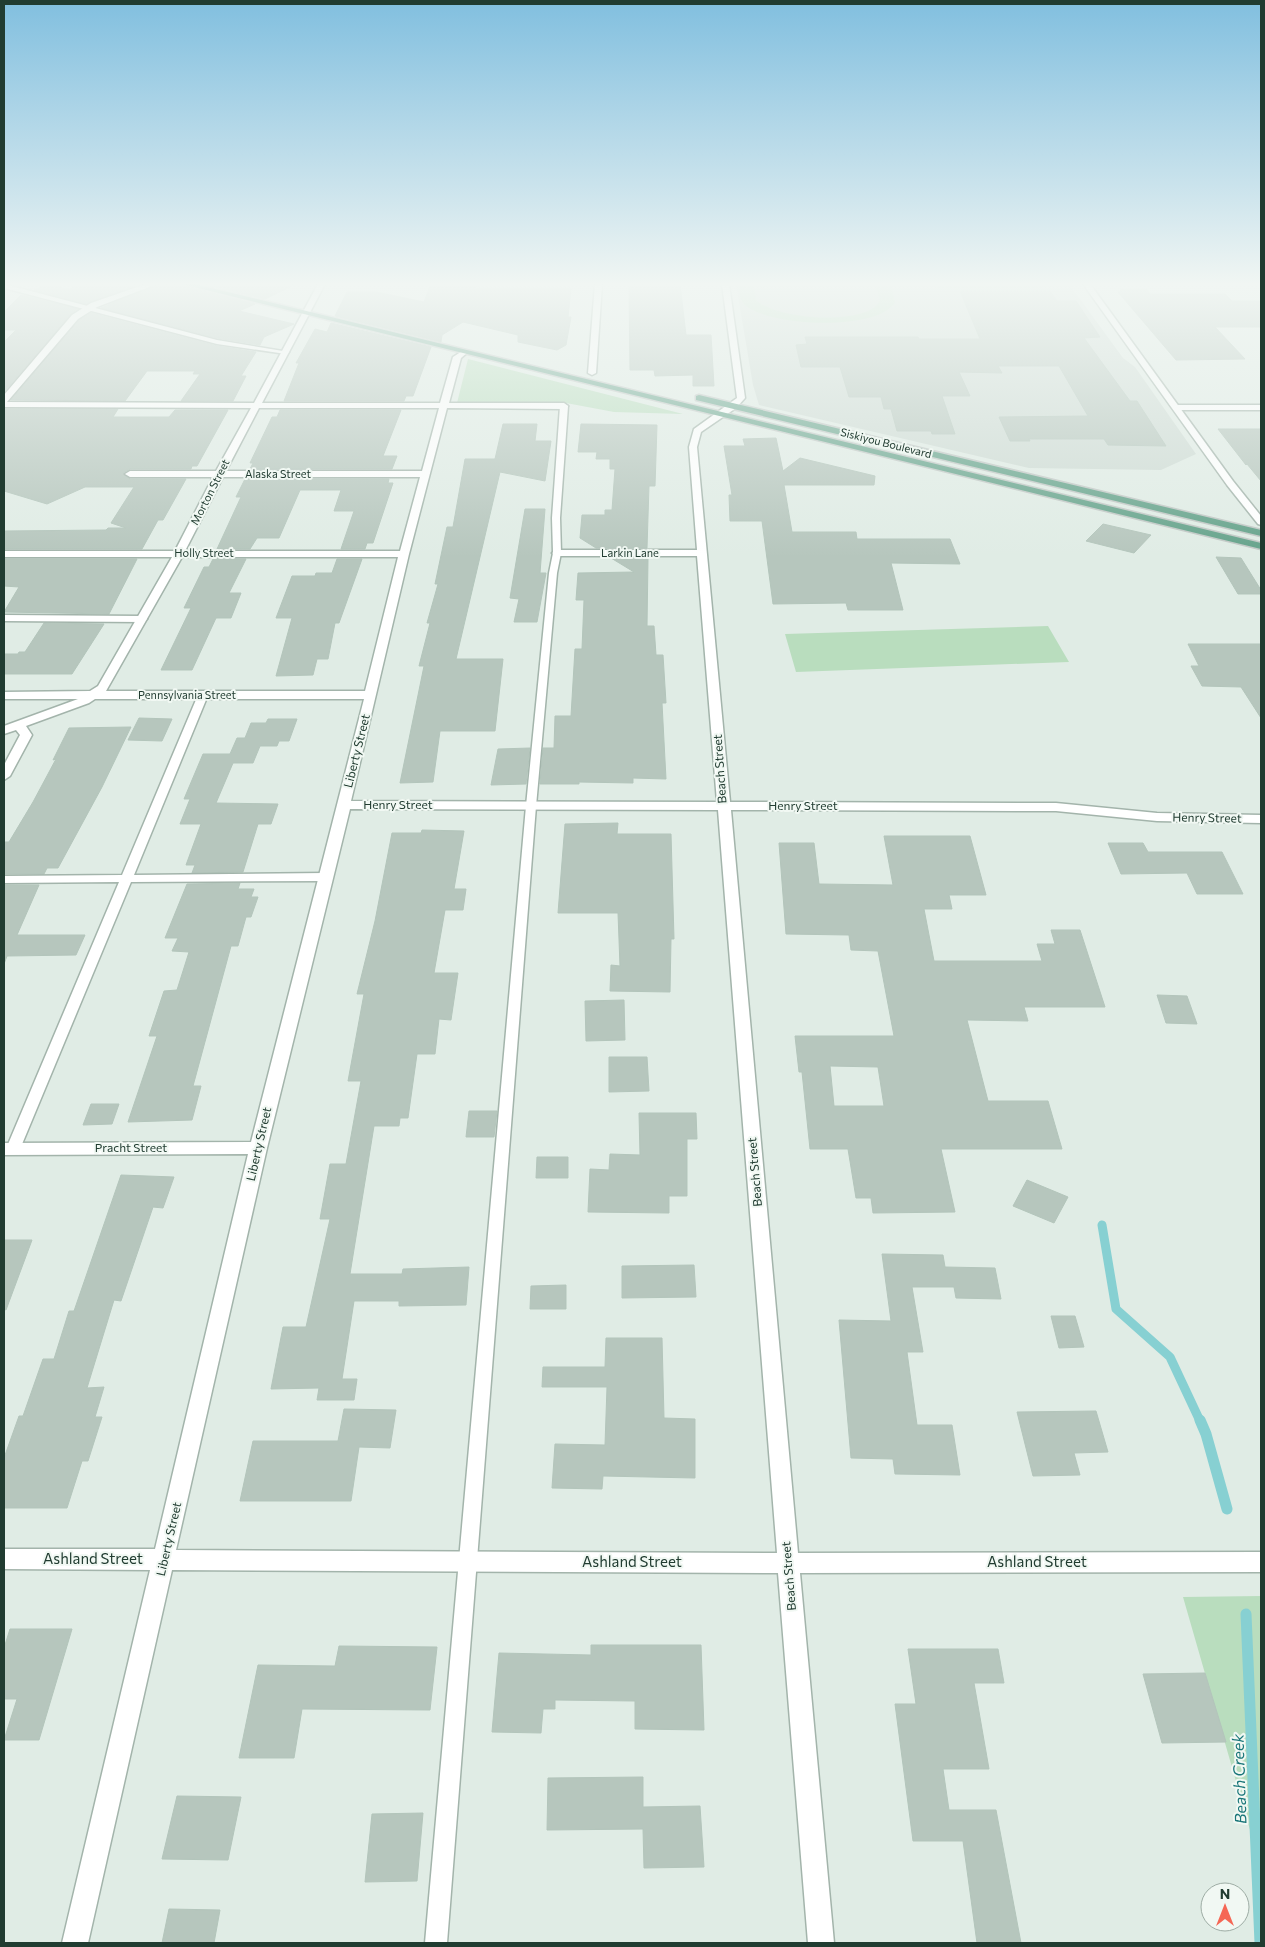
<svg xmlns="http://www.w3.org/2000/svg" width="1265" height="1947" viewBox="0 0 1265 1947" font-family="Commissioner,sans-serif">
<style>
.built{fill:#cedbd4}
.green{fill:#b9ddbe}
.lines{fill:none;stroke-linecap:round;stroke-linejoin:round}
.stream-far1{stroke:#87d0d2;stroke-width:9}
.stream{stroke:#87d0d2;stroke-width:11}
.building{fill:#b6c6bd;stroke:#b3c5bb;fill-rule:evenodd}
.service-casing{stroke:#a3b4ab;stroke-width:3}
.minor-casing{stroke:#a3b4ab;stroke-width:3}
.tertiary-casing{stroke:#a3b4ab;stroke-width:3}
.primary-casing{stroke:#c1c8c5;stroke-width:3}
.service{fill:#fff;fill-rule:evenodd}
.minor{fill:#fff;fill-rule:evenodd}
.tertiary{fill:#fff;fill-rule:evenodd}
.primary{fill:#64a28a;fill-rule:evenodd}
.labels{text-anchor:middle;stroke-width:4;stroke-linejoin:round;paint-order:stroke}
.far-street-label{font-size:11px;fill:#213c31;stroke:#f1f8f3}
.street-label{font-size:12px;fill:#213c31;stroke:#f1f8f3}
.near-street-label{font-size:15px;fill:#213c31;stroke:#f1f8f3}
.near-water-label{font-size:16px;font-style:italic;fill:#1a7679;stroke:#f1f8f3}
</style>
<rect width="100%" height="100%" fill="#e0ece5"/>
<path class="built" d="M736,284h333l54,74 12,9 61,87 -35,16 -132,-2 -270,-63 -6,-20z"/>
<path class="green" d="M739,284h15l2,16c19,19 110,27 124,1l-4,-17h14l5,18c-16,30 -131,25 -152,1 -4,-5 -3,-12 -4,-19z
M935,284h120v1l-16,3h-102z
M468,359l215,55 -69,-2 -48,-9h-109z
M1048,626l21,36 -273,10 -11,-38z
M1261,1596v272l-78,-271z"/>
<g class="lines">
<path class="stream-far1" d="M1102,1225l14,84 54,48 30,64"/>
<path class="stream" d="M1200,1420l6,14 21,75
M1246,1614l14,329"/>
</g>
<path class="building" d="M83,284h57l-54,20 -52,-14 13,-5 22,4z
M159,284h21l75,20 -16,7 55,13 -30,13 -4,8 -43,-7 -116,-30z
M204,284h92l-31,15z
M431,284l46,1 -1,3h95l-3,29h3l-5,28 -9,5 -39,-8v-7l-55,-13 -21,13 -1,7 -106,-26 12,-24h29l48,10z
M629,284h51l6,51h25l3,51h-21v-11l-38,1 -1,-6h-24z
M1120,290h27l3,4h75l7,7h29v26h-46l30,32 -69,1 -58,-68h3z
M960,291h90l7,10h19l24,36 -16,1 46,63h7l29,45 -58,-1 -4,-6h-75l1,2h-20l-11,-24 89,-1 -29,-50h-61l4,7 -43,-1 11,24h-28l13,38h-23l-1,-3h-34l-6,-22h-7l-3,-12h-32l-9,-30h-39l-5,-22 11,-1 -2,-7h113l1,2h61z
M21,295l57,14 -7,5 -67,78v-50l12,-12h-12v-18z
M91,313l126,33 39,6 -15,24h5l-13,25h-52l19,-27h-7l2,-3h-48l-22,30 -114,-1 68,-80z
M331,323l100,24 -18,49h-7l-2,5h-120l15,-38h-3l19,-34 12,3z
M4,409h114l-5,8h56l6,-7h53l-31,56h-5l-1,3h-61l-7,4 7,6h56l-23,41h-5l-16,29h-138v-18l102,-1 2,-2h18l-15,-5 23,-36h-49l-38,17 -43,-13z
M280,410h121l-18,46h14l-5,13h-142l3,-6h-3l22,-46h5z
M503,424h34l-2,17h16l-6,40 -45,-9 -44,187h47l-8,72h-55l-7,51 -33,1 24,-117h-5l11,-43h-3l11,-39h-3l12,-57h6l12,-68h30z
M581,424l76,1 -2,61h-6l-2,62h-51l-16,-10 2,-23h23v-5h7l3,-41h-5v-10h-14l1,-7h-19z
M1218,429h43v52l-14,-17 -1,1z
M776,438l7,33 17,-13 75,18 -1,9h-90l8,47h64l1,7h93l10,25 -69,-1 12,47h-55l-2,-7 -73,1 -11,-83h-32l-1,-26h3l-8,-49h21l-2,-7z
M245,479h144l-1,4h5l-20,60h-6l-2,6h-24l13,-38h-20l7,-21h-41l-21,48h-22l-7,11h-33l24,-52h-5z
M525,509h20l-5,64h6l-9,49h-23l5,-23 -9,-1z
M1103,524l48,11 -17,18 -48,-12z
M1216,557l25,1 20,32v4h-23z
M611,558h37l-1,68h7l2,29h7l3,48h-4l4,76 -33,-1v5l-54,-1v2h-39l3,-36h11l1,-32h16l4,-67h7l2,-49h-8l2,-27 56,-1z
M4,559h133l-28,55 -105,-2 15,-25 -15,-1z
M213,559h33l-17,34h12l-10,25h-15l-24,52h-31l30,-62h-7l20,-41h5z
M337,559h25l-23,64h-4l-7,36h-11l-4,16 -37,1 16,-58h-16l16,-42h23l1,-3h16z
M44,623l60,1 -32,50h-68v-20h14l1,-2h6z
M1188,644h73v74l-20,-31 -39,-1 -11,-20h8z
M139,718l33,1 -10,22 -34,-1z
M268,719h29l-8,22h-10l-2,5h-17l-7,17h-20l-17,40 62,1 -7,20h-13l-15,48 -51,1 3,-8h-9l15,-41h-21l10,-25h-6l19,-45h27l7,-16h8l6,-15h15z
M131,727l-29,60 -44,81h-11l-3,6h-40v-32h5l24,-40 23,-43 -3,1 16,-32z
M530,748l-4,36 -35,1 7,-36z
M618,823l-1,11h54l3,105h-3l-1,53 -60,-1 1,-26 9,1 -2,-53h-60l7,-89z
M422,830l42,1 -10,58h12l-3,21h-18l-11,63h24l-7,47 -12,-1 -4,35h-18l-9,64h-8l-1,8h-25l-24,148h52l1,-5 66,-2 -3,38 -67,1v-5h-45l-12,78h15l-3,21h-37l2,-12 -48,1 12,-62h23l24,-108h-10l10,-55h16l15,-83h-13l16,-87h-7l18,-73 17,-88h29z
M884,836h86l16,59h-37l3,14h-28l10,52h108l-5,-17h18l-4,-14h29l25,77h-81l4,14 -61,-1 21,81h60l14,48h-121l14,63 -82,1 -2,-15h-15l-8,-49h-38l-8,-77h-3l-4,-36h99l-16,-85 -27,-1 -2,-15 -63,-1 -7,-91h35l5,41 74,1zM830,1066l48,1 6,39h-50z
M1108,843h35l5,9h74l21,42h-46l-10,-21 -66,1z
M240,883l-2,6h16l-3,8h7l-7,20h-5l-8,29h-7l-38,140h8l-9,34 -64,2 29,-86h-8l15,-45 13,-1 12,-38 -17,-1 6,-13h-13l22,-54z
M4,885h35l-22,50h68l-9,20 -69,1 -3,8z
M1157,995l30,1 10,28 -31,-1z
M624,1000l1,40 -39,1 -1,-40z
M609,1057h38l2,34 -40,1z
M91,1104h28l-7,20 -29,1z
M469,1111h28l-3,26h-28z
M639,1113h57l1,26h-10v57h-18v17l-81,-1 2,-43 19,1 1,-16 30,1z
M537,1157h31v21h-32z
M121,1175l53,2 -11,31 -10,-1 -32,94 -7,-1 -27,88 17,-1 -9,30h7l-14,44h-6l-15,47h-63v-50l15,-42h4l20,-57h11l15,-48h5z
M1027,1180l41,17 -14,26 -41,-17z
M4,1240h28l-26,70 -2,-1z
M882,1254l61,1 2,12 50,1 6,31 -45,-1 -2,-11h-42l11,65h-16l10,73h35l8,50 -65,-1 -2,-15 -42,-1 -12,-138 52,1z
M694,1265l2,32 -74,1v-32z
M566,1285v24h-36l1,-23z
M1051,1316h24l9,31 -25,1z
M606,1338h56l2,80 31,1v59l-92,-2 -1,13 -50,-1 3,-44 50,1 2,-58h-65l1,-20h62z
M344,1409l52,1 -6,38 -31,-1 -8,54h-111l13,-60h85z
M1096,1411l12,41 -34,1 6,22 -47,1 -16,-64z
M10,1629h62l-33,111h-35l13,-41h-13v-51z
M591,1645h110l3,85 -69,-1v-28l-80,-1v9h-12l-2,24 -49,-1 7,-79 92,2z
M339,1646l98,1 -7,63 -128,-1 -8,49h-55l19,-93 77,1z
M908,1649h90l6,34h-30l15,86h-46l6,41h47l25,133h-44l-14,-102h-50l-18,-137h21z
M1205,1673l21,69 -64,1 -19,-69z
M643,1777v30l57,-1 4,61 -60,1 -1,-39 -96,1 1,-52z
M177,1796l64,1 -13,63 -66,-1z
M423,1813l-6,68 -52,1 7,-68z
M169,1909l51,1 -6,33h-52z"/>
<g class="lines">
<defs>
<path id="service" d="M4,284l213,56 72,12 -3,2 -69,-10 -213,-56z
M564,404l4,2 -8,112 1,35 -4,20 -21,233 -89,1137h-22l101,-1137 23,-233 4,-20 -1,-35 8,-112z
M4,615l138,1 5,3 -5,3 -138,-1z
M203,692l5,3 -74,180 192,-2 6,4 -6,4 -195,1 -111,267 -2,4 -5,1 -5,-1 -2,-4 113,-267 -115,1v-7l118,-1 76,-180z"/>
<path id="minor" d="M146,284h11l-60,23 -19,12 -71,83h-3l250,1 64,-119h7l-63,119h178l13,-46 11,-7 4,2 -7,6 -12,45h115l4,3 -4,3 -117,-1 -38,146 -58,247 366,1 -20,-246h-140l-5,-3 5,-3h140l-8,-103 5,-18 43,-31 -15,-114h7l16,114 -9,10 -35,24 -4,15 33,355 326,1 101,10 104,2v8l-104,-2 -101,-10 -325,-1 67,743 463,-1v20l-461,1 34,370h-26l-30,-370 -606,-3 -84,373h-26l88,-373 -146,-1v-20h151l93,-395 -244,1v-12l247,-1 113,-443h-269l-6,4 -63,23 6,9 -22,41 -6,4v-15l16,-30 -4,-5 -12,4v-8l74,-27h-74v-7l86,-1 8,-5 74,-129h-168v-6h171l38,-74h-83l-5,-3 5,-3h86l35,-63 -247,-1v-12l68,-80 19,-12zM259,408h180l-17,63h-196zM223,477h197l-20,74h-215zM182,557h216l-33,134h-259zM350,809l368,1 59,743 -601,-3 91,-402z
M595,284h7l-6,89 -4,2 -4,-2z
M1177,405h84v5h-87l-1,-2z"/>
<path id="tertiary" d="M1083,284h7l143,197 28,35v9l-3,-1 -31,-39z"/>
<path id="primary" d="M182,284h13l1066,259v6z
M699,395l562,135v6l-565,-136v-4z"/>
</defs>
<use href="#service" class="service-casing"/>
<use href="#minor" class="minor-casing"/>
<use href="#tertiary" class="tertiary-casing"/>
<use href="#primary" class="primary-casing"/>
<use href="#service" class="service"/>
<use href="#minor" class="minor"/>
<use href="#tertiary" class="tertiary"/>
<use href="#primary" class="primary"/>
</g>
<linearGradient id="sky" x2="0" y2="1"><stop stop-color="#81bfdf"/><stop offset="0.51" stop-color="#f1f6f3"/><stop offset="1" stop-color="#f1f6f3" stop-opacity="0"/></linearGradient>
<rect width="1265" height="557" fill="url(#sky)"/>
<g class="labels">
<g class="far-street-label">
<text transform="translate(886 443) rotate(14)" y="4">Siskiyou Boulevard</text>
<text x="278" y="478">Alaska Street</text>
<text transform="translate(210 492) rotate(-63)" y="4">Morton Street</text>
<text x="204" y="557">Holly Street</text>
<text x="630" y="557">Larkin Lane</text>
<text x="187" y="699">Pennsylvania Street</text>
</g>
<g class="street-label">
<text transform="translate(357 751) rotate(-76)" y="4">Liberty Street</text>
<text transform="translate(720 769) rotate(-94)" y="4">Beach Street</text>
<text x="398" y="809">Henry Street</text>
<text x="803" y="810">Henry Street</text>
<text transform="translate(1207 818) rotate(1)" y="4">Henry Street</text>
<text transform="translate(259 1144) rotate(-77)" y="4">Liberty Street</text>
<text x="131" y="1152">Pracht Street</text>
<text transform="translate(755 1172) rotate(-95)" y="4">Beach Street</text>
<text transform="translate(169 1539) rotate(-77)" y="4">Liberty Street</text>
<text transform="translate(789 1576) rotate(-95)" y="4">Beach Street</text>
</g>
<g class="near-street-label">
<text x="93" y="1564">Ashland Street</text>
<text x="632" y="1567">Ashland Street</text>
<text x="1037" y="1567">Ashland Street</text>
</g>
<g class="near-water-label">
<text transform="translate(1239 1779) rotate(-92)" y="6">Beach Creek</text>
</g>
</g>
<rect width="1265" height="1947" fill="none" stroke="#213c31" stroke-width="10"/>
<g transform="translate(1225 1907)"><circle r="24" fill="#f1f8f3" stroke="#9eada5"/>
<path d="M0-4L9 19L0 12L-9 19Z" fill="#f56755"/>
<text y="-8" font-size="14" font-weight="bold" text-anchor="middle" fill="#213c31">N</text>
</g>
</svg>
